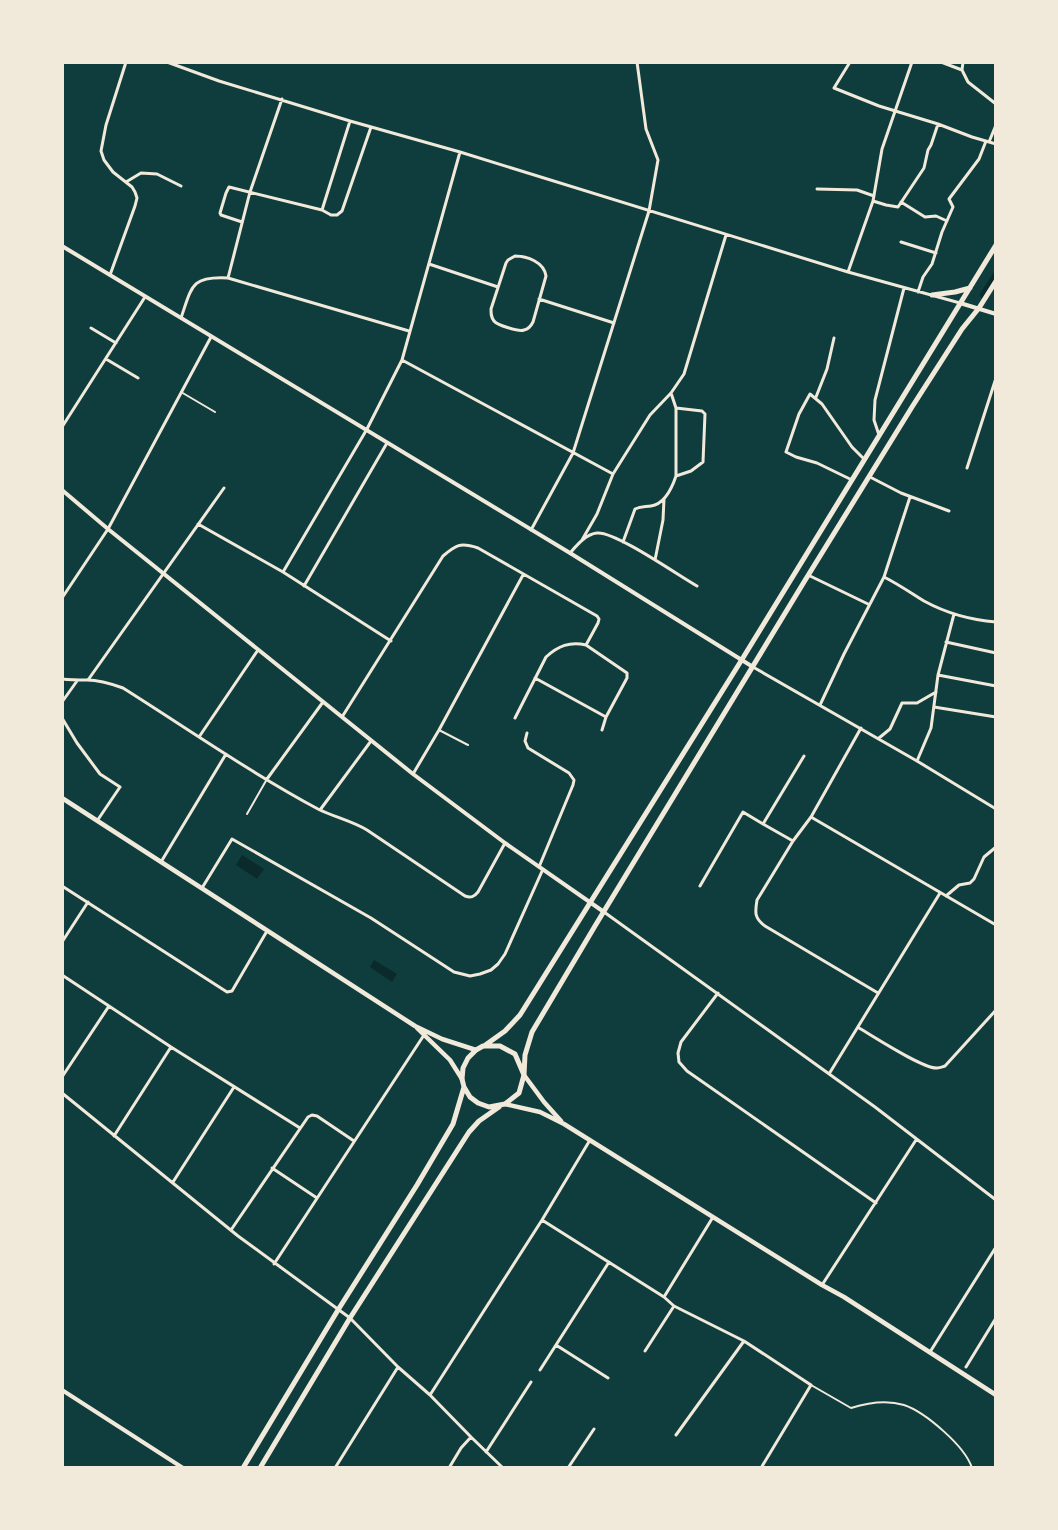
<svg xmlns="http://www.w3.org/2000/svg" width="1058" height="1530" viewBox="0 0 1058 1530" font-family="Quicksand,sans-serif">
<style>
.water{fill:#0a2a2b}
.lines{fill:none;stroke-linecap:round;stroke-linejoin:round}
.canal{stroke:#0a2a2b;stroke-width:8}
.service{stroke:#f1e9da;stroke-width:2}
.minor{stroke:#f1e9da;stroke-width:3}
.tertiary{stroke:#f1e9da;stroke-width:4}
.secondary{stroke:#f1e9da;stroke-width:4.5}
.primary{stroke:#f1e9da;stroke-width:5}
</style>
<rect width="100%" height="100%" fill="#0f3d3e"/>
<path class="water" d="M242,855l22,14 -7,10 -21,-14z
M374,960l23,14 -5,8 -22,-15z"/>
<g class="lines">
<path class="canal" d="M984,295l12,-19"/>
<path class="service" d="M181,392l34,20
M439,730l29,15
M247,814l20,-35
M811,1385l40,23c16,-5 36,-8 53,-3 21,7 61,41 68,63"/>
<path class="minor" d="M167,62l52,19 131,40 110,31 388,120 112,31
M850,62l-16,26 45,18 59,18 34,13 24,7
M941,62l21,8 6,12 28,22
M962,70l1,-8
M350,121l-28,89 9,5h6l5,-4 29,-84
M989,142l7,-17
M126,182l15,-9 16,1 24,12
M817,189l40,1 17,6
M873,201l13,4 12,2 26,-39 4,-18 3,-5 7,-21
M901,202l24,15 11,-1 11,5
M242,222l-21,-7 -1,-2 6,-20 3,-6 93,23
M901,242l35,11
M515,256c12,0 29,6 31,20l-13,46c-2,4 -4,7 -9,8 -5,2 -27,-5 -30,-9 -3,-4 -3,-7 -3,-12l15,-46 2,-3z
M429,264l69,23
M848,272l25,-71 9,-52 30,-87
M110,275l25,-69 2,-8 -2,-6 -3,-5 -19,-15 -9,-12 -3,-9 5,-26 20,-63
M228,278l22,-86 32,-93
M918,292l5,-15 9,-13 10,-32 11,-25 -4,-8 30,-40 7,-18
M539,299l75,24
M181,318c11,-32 10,-42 47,-40l181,53
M91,328l25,15
M106,359l32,19
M402,360l211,114
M816,397l11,-28 7,-31
M62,427l83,-130
M879,435l-5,-15 1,-20 29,-112
M967,468l29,-90
M676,476l15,-5 12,-9 2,-48 -3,-3 -26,-3
M870,477l31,16 48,18
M852,480l-35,-17 -21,-6 -10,-5 13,-38 11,-20 12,10 30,43 12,12
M198,524l85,48 108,69
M531,530l42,-77 76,-242 9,-51 -12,-31 -9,-67
M582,540l15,-26 16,-40 37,-59 21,-22 13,-19 42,-139
M623,542l12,-33c6,-3 10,-2 16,-3 14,-2 21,-18 25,-30v-68l-5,-15
M570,553c7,-8 16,-19 27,-20 18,-2 82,43 100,53
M655,560l8,-40 1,-21
M283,572l84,-143 35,-69 58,-208
M808,575l60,29
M884,577c14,7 27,16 40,24 22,12 47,19 72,21
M304,586l83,-143
M62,598l46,-69 103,-192
M946,642l50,11
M753,667l164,94 79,48
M938,675l58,11
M535,678l71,39
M62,679c9,1 16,1 25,1 13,0 25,4 36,8 65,41 128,85 195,121 16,8 34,12 49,21l98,66c6,2 9,1 13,-4l27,-49
M88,680l136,-192
M62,702l15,-21
M820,705l24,-51 40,-77 26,-80
M934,707l62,10
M342,717l101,-161c13,-11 17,-14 35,-8l119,68 2,3 -1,4 -12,22
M62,718l15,25 23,31 20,13 -23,34
M515,718l31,-61c12,-11 24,-16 40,-12l41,28v5l-21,39 -4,13
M861,728l-50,89 -18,24 -36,59c-2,12 -3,18 8,26l113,67
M527,733l-2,8 3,7 41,25 5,7 -1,5 -34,82
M199,737l59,-87
M879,738l11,-9 12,-26h15l19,-11
M917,761l14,-33 7,-53 16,-61
M413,774l26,-44 84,-155
M267,779l56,-77
M320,810l51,-69
M811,817l185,108
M793,841l-30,-17 41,-68
M161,862l65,-108
M62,886l165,106 5,-1 35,-60
M700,886l43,-74 20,12
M202,888l30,-49 139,79 83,54 16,4 10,-2 11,-4 7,-6 7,-10 38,-85
M946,896l13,-11 11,-2 4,-4 10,-22 12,-10
M604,912l271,195 121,93
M62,942l26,-40
M62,975l109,72 129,81
M718,993l-37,49 -3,11 1,9 8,9 189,132
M859,1028c14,8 64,41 78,40 3,0 5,-1 8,-2l51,-56
M829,1074l111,-181
M62,1077l47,-71
M62,1093l176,143 112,82 48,49 32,28 41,42 32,31
M114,1136l57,-89
M272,1168l45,30
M173,1182l61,-95
M542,1220l122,77 10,9 70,35 67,44 -50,83
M231,1230l77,-113 4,-2 5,1 37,25
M274,1264l150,-229
M822,1285l94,-145
M664,1297l49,-80
M556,1345l52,33
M645,1351l29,-45
M930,1352l66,-105
M966,1367l30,-49
M540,1370l69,-108
M430,1395l112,-175 48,-80
M676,1435l68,-94
M486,1452l45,-70
M335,1468l63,-101
M449,1468l12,-20 10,-11
M568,1468l26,-39"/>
<path class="tertiary" d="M62,246l508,307 183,114
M960,303l36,11
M62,490l46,39 305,245 92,69 99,69
M62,1390l121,78"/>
<path class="secondary" d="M62,798l353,228 27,13 34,11
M417,1028l33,32 12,19
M524,1075l20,27 17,19
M505,1104l35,8 24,12 258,161 22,12 152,98"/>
<path class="primary" d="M932,295l23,-3 15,-4
M484,1046l21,-15 15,-16 221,-354 255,-416
M524,1075l-9,-21 -15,-8h-17l-7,4 -8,8 -5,10 -1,11 2,8 6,10 8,6 11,4 16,-3 14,-11 5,-18 1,-20 7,-23 63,-106 209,-344 108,-175 50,-78 17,-21 17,-27
M243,1468l95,-158 79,-125 36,-61 11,-37
M260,1468l90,-150 119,-186 10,-11 20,-14"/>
</g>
<rect width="1058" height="1530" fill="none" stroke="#f1e9da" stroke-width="128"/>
</svg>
